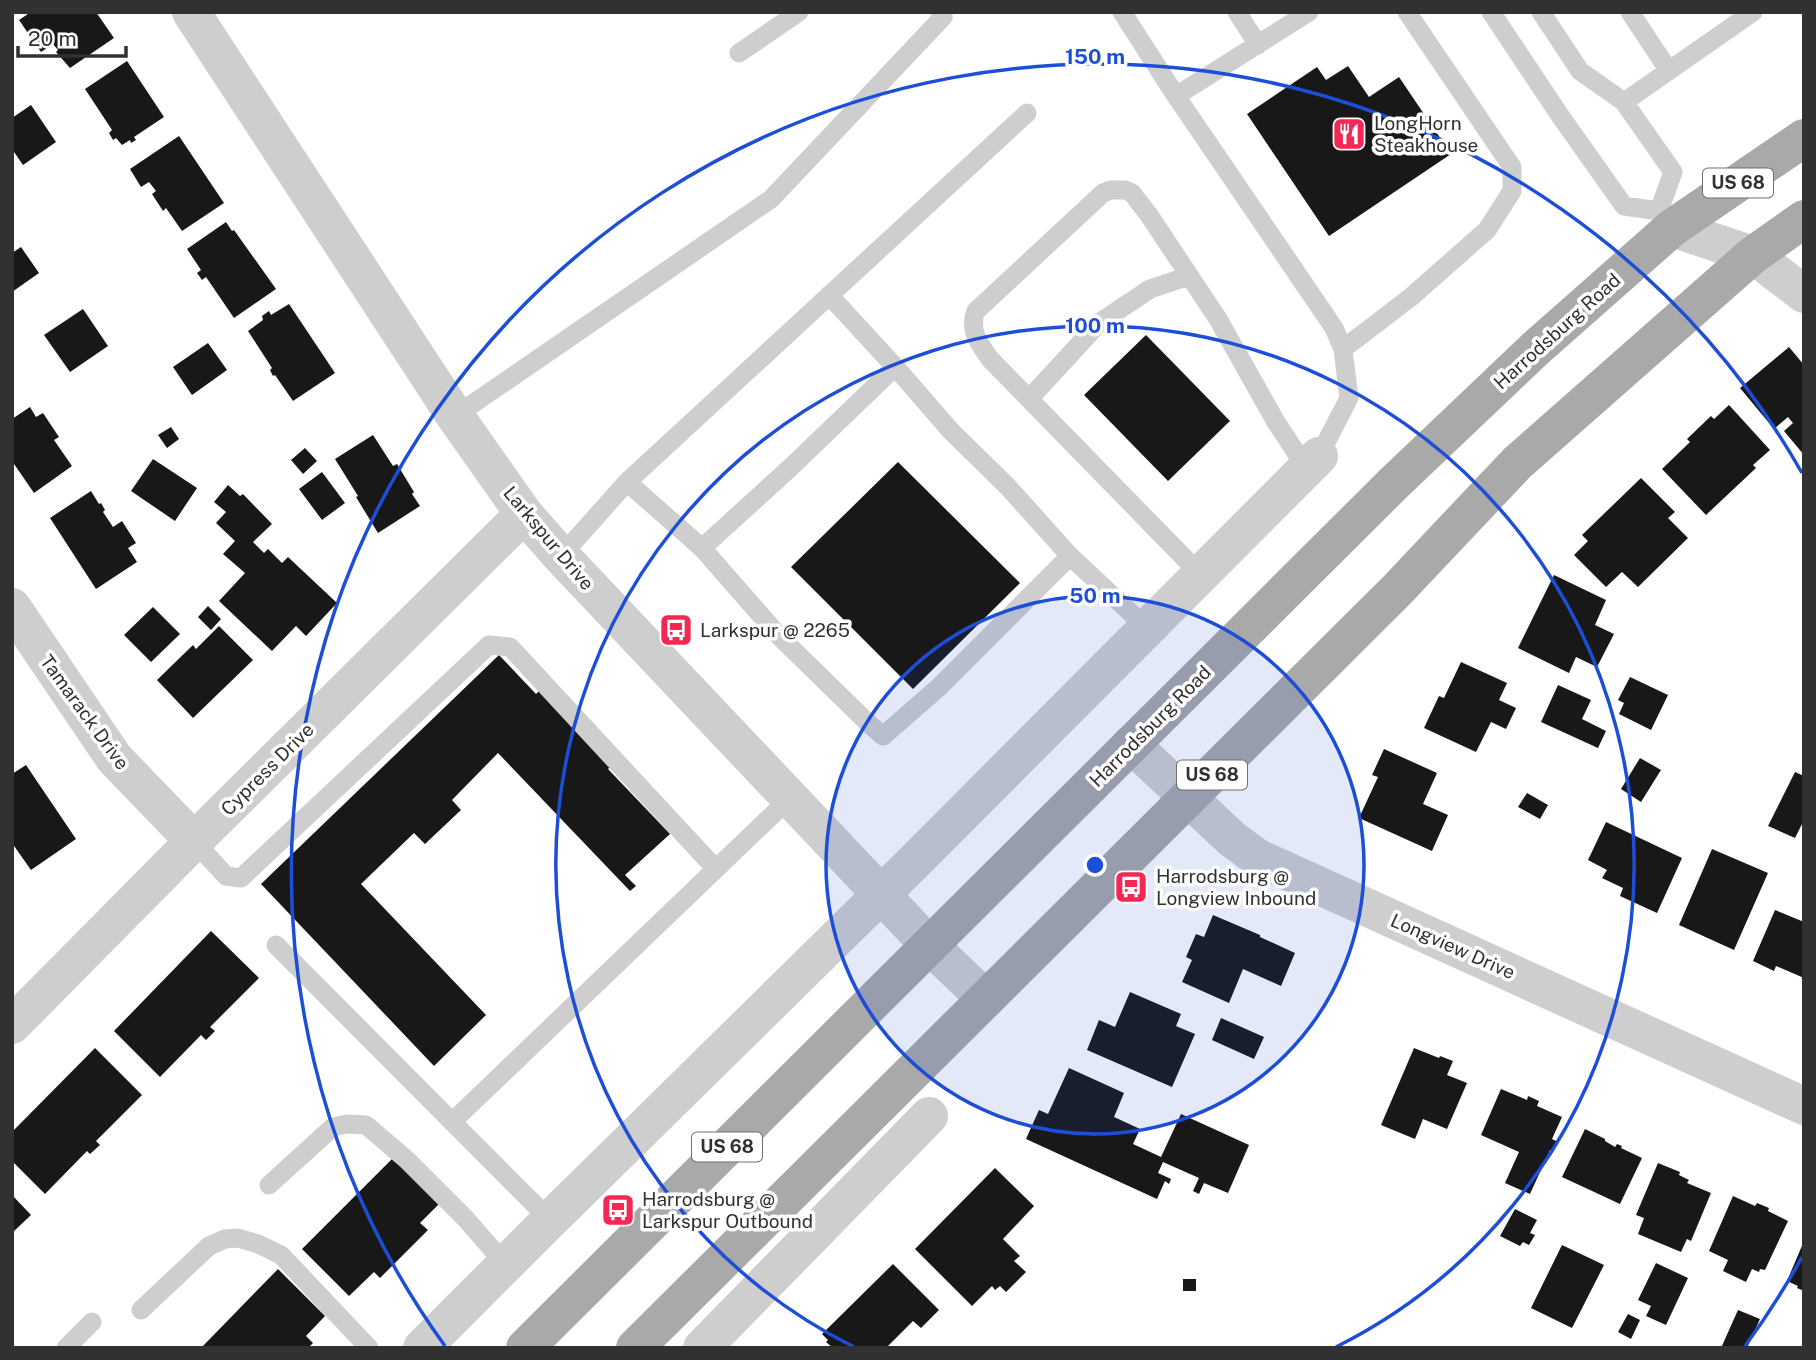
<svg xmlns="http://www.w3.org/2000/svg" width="1816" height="1360" viewBox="0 0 1816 1360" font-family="'Public Sans',sans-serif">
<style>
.building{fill:#181818}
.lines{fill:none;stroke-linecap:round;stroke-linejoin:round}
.lane{stroke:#cecece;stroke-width:19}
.street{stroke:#cecece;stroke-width:38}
.primary{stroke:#a9a9a9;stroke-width:38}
.ring{fill:none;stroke:#1d4ed8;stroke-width:3.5}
.labels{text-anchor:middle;stroke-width:7;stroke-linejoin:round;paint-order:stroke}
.shield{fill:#fff;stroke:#6f6f6f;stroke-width:2}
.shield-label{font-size:18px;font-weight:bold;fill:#313131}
.poi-label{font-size:19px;fill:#313131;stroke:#fff;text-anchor:start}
.street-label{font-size:19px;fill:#313131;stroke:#fff}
.centre{fill:#1d4ed8;stroke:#fff;stroke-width:3.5}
.ring-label{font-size:21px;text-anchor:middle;font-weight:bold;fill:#1d4ed8;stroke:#fff;stroke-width:7;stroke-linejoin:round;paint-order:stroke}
</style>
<rect width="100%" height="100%" fill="#fff"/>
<path class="building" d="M31,12h65l18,26 -44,30 -14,-16 2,-2 -5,-6 -12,8 -22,-32z
M127,61l37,56 -30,20 2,3 -5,3 -1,-3 -8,5 -6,-7 -3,2 -4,-7 3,-3 -27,-41z
M1348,66l21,31 30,-20 52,77 -122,82 -82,-122 70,-47 9,13z
M31,105l25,37 -33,23 -11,-16v-31z
M179,136l45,67 -42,28 -16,-23 -3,3 -11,-17 4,-3 -7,-9 -8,5 -11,-18z
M226,222l6,9 2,-1 42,59 -42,29 -28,-41 -4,3 -5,-7 4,-3 -14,-21z
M21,247l18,26 -27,19v-39z
M289,304l46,69 -42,28 -18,-26 -2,1 -3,-6 2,-2 -24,-37 15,-11 -1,-4 7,-5 2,4z
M83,309l25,37 -38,26 -26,-37z
M1146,335l84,86 -62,60 -84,-86z
M208,343l19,27 -35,25 -19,-28z
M1789,347l15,18v90l-20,-24 9,-8 -5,-6 -14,12 -34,-41z
M1729,405l41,45 -17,15 3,3 -50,47 -44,-46 28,-27 -3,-3 24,-23 3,3z
M30,407l6,10 7,-4 16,24 -5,3 18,26 -38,27 -22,-32v-42z
M171,427l8,12 -12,9 -9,-13z
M373,435l20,31 4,-2 17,28 -2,2 8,12 -42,27 -22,-36 2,-1 -23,-37z
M305,448l12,13 -14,13 -12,-14z
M153,459l44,29 -22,33 -44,-30z
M898,462l122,121 -107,106 -122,-122z
M322,472l23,31 -23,17 -23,-31z
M1641,478l34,34 -7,6 20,20 -50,49 -16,-15 -16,15 -32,-32 14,-14 -6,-6z
M228,485l12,11 3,-2 29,30 -19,18 11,11 4,-4 14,14 6,-6 49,46 -31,33 -10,-10 -24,25 -53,-50 26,-28 -22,-19 12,-13 -19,-18 10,-11 -12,-10z
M91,491l8,13 2,-1 4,7 -2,2 10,15 9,-6 14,22 -8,5 9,14 -41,27 -46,-71z
M1554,575l52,25 -11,25 19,9 -17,33 -21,-10 -7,16 -51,-25z
M208,606l13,13 -10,11 -13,-13z
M153,607l27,27 -29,28 -27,-27z
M219,626l34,34 -60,58 -36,-38 36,-35 3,4z
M499,655l37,39 5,-5 72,75 -5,5 62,65 -45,41 11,11 -6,5 -132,-138 -46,47 9,10 -36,34 -11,-11 -53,51 125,131 -52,51 -173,-182z
M1461,662l46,21 -8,17 17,8 -10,21 -15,-7 -15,30 -52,-24 15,-32 5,2z
M1630,677l38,18 -17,35 -32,-16 5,-11 -6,-3z
M1558,685l33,15 -9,19 24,12 -8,17 -57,-26z
M1384,749l53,24 -14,31 25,11 -16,36 -73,-33 19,-41 -6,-2z
M1640,758l21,12 -20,32 -20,-13z
M26,765l50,74 -45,31 -19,-27v-69z
M1795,772l9,4v44l-9,18 -27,-12z
M1527,793l21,12 -8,14 -22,-12z
M1606,822l76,36 -25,55 -37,-17 3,-8 -21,-10 5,-8 -19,-10z
M1712,849l56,24 -34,77 -55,-25z
M1775,910l29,12v56l-28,-12 -2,5 -21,-10z
M1213,915l47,20v2l35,16 -14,33 -38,-17 -14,34 -47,-21 10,-22 -6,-3 10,-23 8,3z
M211,931l48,47 -49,49 5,4 -9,9 -5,-5 -41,42 -46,-46z
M1130,992l51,22 -5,12 19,8 -23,53 -85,-37 12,-30 16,7z
M1221,1018l43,19 -10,22 -42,-19z
M95,1048l47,47 -46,46 4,4 -10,9 -3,-3 -42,43 -33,-33v-29z
M1414,1048l25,10 1,-2 13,5 -6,14 20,8 -20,46 -24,-10 -8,20 -34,-14z
M1069,1068l55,25 -10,24 26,12 -7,15 28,13 20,-43 68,31 -21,48 -24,-10 -5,11 -6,-3 6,-13 -36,-16 -5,11 13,6 -2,5 -4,-3 -8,18 -131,-60 13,-29 9,4z
M1501,1089l26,11 1,-4 11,5 -2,5 25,11 -10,22 6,3 -5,10 -3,-2 -20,44 -25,-11 14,-31 -38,-17z
M1585,1129l20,10v2l10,6 2,-3 5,2 -1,2 21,10 -22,46 -58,-27z
M393,1158l46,46 -19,19 8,7 -48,48 -6,-6 -25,24 -47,-47z
M1658,1163l22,9 -1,3 10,5 -2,3 24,10 -20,48 -4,-2 -6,13 -43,-18 6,-16 -8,-3z
M995,1168l39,38 -31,33 17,17 -6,5 12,11 -20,20 -6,-6 -5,4 -3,-4 -20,20 -57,-57z
M12,1195l19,20 -19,18z
M1733,1196l22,10 2,-3 12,5 -1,3 20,10 -23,49 -5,-1 -1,3 -7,-3 -6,13 -23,-11 5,-11 -19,-9z
M1515,1209l22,11 -7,13 5,2 -6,10 -6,-3 -3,4 -20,-10z
M1804,1241v50l-7,-3 1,-2 -11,-5z
M1562,1245l42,20 -32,63 -41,-20z
M1656,1263l32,15 -22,47 -20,-9 5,-10 -13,-6z
M893,1264l46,46 -18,18 -8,-7 -27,27h-50l-1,-2 -2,2 -7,-6 2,-2 -6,-6z
M278,1269l47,47 -19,20 7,7 -5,5h-107z
M1183,1279h13v12h-13z
M1738,1310l22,9 -13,29h-26z
M1628,1314l12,6 -9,19 -13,-7z"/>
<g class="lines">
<path class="lane" d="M1122,12l54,84 158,232 9,21 6,49 -30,58
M1237,12l21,33
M1491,12l70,105 63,89 35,5 13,17
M1541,12l39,59 44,31 49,70 -14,39
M1630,12l39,59
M739,53l60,-41
M1176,96l133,-84
M1624,102l129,-90
M1343,349l68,-52 76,-67 25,-39v-24l-105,-155
M1029,399l70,-76 51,-34 39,-13
M455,416l316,-217 172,-182 -3,-5
M627,482l75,66 77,88 89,87 15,13 55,-48 132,-132 -62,-69 -58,-57 -52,-60 -69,-75
M702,548l89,-81 104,-100
M561,556l66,-74 400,-369
M1070,556l77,72
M1201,575l-211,-216c-10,-14 -22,-30 -14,-48l127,-118 8,-3h14l7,3 17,22 69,104 58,103 31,47
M194,841l32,35 15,2 248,-233 21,2 206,222
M276,945l274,275
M452,1122l338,-324
M269,1185l64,-58 14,-3 19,1 41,35 58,58 41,47
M141,1310l68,-64 16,-7 13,-1 20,6 23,11 88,93
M66,1348l26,-26"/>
<path class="street" d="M191,12l264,404 69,98 37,42 368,389 57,54
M1672,228l81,27 51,39
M12,607l102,151 80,83
M1131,744l101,95 26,19 546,248
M12,1025l182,-184 330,-327
M422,1348l128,-128 362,-356 407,-408
M702,1348l227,-232"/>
<path class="primary" d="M525,1348l869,-865 141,-134 137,-121 132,-90
M635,1348l762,-758 120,-127 236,-208 51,-36"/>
</g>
<circle cx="1095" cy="865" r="269" fill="#1d4ed8" fill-opacity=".12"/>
<g class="ring">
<circle cx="1095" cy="865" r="269"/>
<path d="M854 1347A539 539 0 1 1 1336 1347"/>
<path d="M1802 1257A808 808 0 0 1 1745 1346M445 1346A808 808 0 1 1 1802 473"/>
</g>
<defs>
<symbol id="restaurant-square" viewBox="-11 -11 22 22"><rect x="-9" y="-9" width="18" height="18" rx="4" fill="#f52753" stroke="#fff"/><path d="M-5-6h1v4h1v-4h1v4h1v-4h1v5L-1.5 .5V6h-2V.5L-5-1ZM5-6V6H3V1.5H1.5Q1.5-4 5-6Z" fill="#fff"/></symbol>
<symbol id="bus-square" viewBox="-11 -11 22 22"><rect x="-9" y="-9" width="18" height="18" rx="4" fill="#f52753" stroke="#fff"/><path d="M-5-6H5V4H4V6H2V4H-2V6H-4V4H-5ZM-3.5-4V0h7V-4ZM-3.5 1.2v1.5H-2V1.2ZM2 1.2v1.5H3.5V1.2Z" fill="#fff"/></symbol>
</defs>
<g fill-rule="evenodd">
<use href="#restaurant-square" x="1330" y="115" width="38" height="38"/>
<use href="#bus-square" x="657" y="611" width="38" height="38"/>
<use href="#bus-square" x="1112" y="868" width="38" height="38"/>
<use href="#bus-square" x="599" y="1191" width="38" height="38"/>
</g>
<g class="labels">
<g class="shield">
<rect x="1703" y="168.5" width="70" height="29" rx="5"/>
<rect x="1177" y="760.5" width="70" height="29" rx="5"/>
<rect x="692" y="1132.5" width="70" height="29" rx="5"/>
</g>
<g class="shield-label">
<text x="1738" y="189">US 68</text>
<text x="1212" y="781">US 68</text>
<text x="727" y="1153">US 68</text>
</g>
<g class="poi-label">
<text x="1374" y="130">LongHorn<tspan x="1374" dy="22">Steakhouse</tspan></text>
<text x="700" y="637">Larkspur @ 2265</text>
<text x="1156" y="883">Harrodsburg @<tspan x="1156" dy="22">Longview Inbound</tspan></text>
<text x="642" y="1206">Harrodsburg @<tspan x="642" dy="22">Larkspur Outbound</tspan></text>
</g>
<g class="street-label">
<text transform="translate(1557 331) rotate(-42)" y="7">Harrodsburg Road</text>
<text transform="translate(549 538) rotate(50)" y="7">Larkspur Drive</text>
<text transform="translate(85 712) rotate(54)" y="7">Tamarack Drive</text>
<text transform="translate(1150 726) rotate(-45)" y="7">Harrodsburg Road</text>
<text transform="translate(267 769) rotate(-45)" y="7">Cypress Drive</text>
<text transform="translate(1453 946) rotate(24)" y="7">Longview Drive</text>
</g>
</g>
<circle cx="1095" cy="865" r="10" class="centre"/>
<g class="ring-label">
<text x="1095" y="64">150 m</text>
<text x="1095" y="333">100 m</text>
<text x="1095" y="603">50 m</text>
</g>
<rect width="1816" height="1360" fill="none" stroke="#313131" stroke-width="28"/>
<path d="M18 46v10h108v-10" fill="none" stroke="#313131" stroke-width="3.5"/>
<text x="28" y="46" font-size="21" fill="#313131" stroke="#ffffff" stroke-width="5" paint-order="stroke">20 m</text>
</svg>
